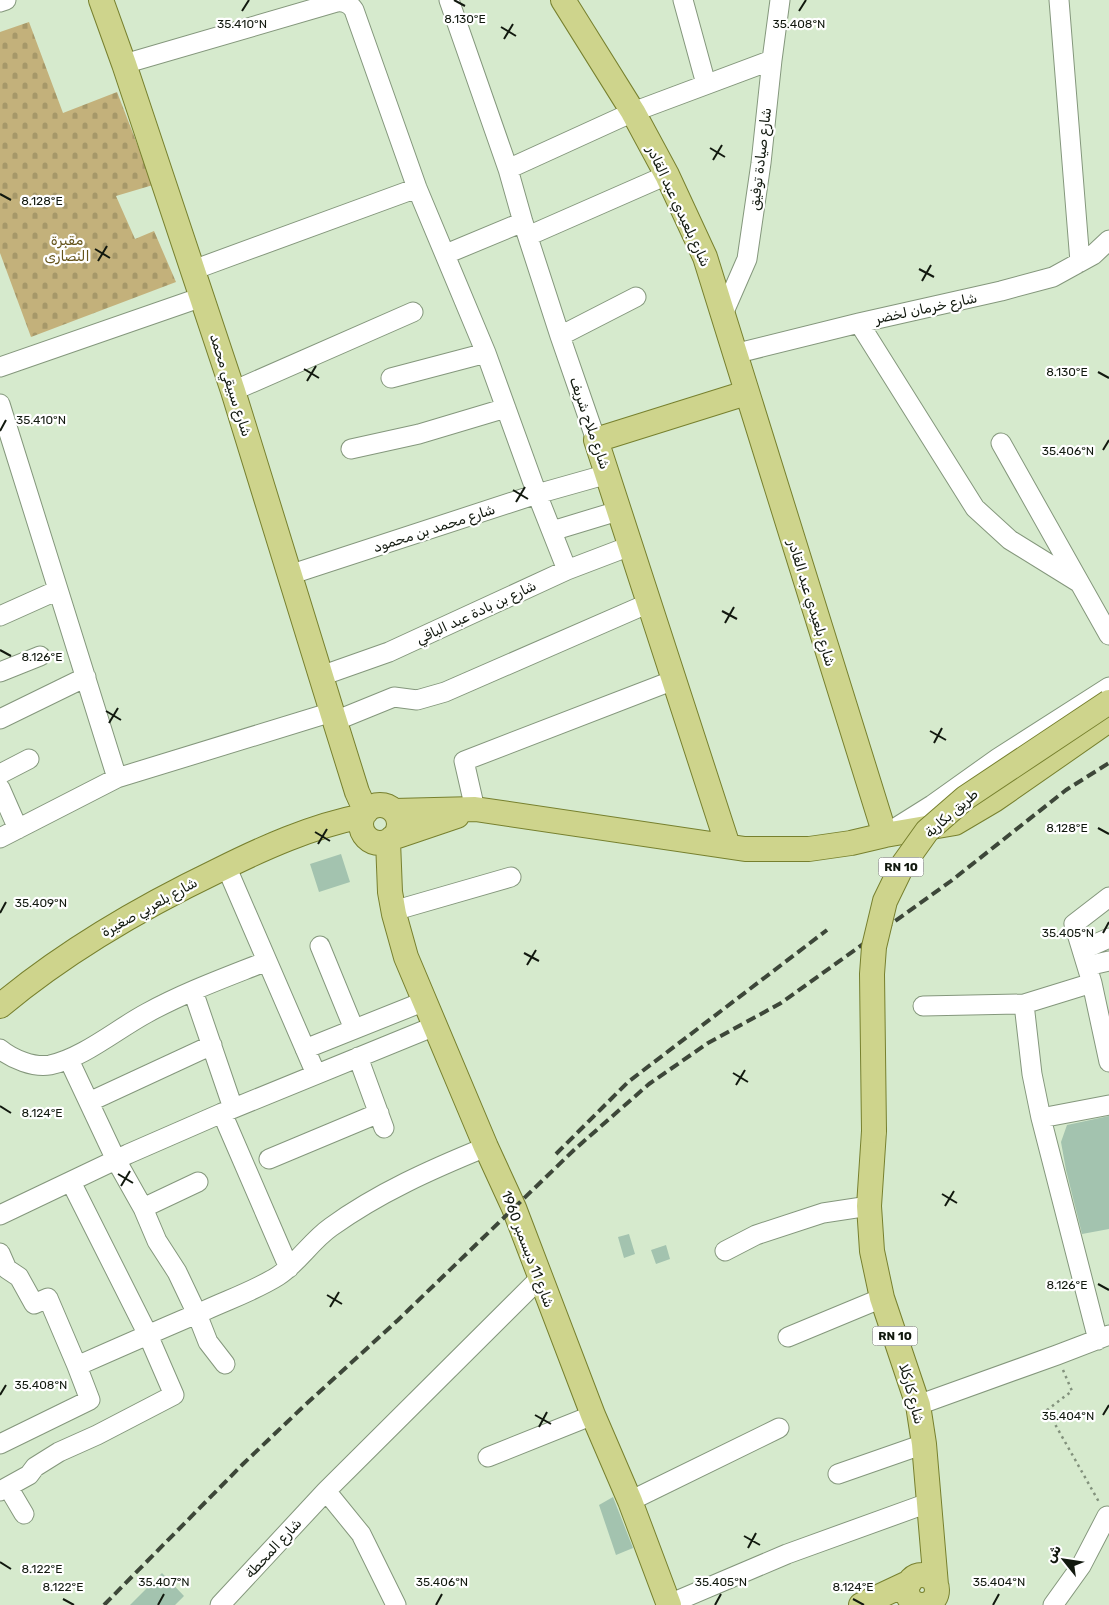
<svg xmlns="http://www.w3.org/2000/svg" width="1109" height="1605" viewBox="0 0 1109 1605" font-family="Rubik,Cairo,sans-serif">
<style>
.cemetery{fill:url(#cemetery-stones)}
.building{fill:#a3c3af}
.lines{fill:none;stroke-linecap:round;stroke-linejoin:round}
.minor-casing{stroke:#84977c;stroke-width:21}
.major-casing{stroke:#77802e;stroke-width:26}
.path{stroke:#82917c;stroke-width:2.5;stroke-dasharray:2.5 4;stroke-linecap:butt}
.minor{stroke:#fff;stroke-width:19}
.major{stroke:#ced48c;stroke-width:24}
.rail{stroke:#3d4739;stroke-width:4;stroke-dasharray:10 5;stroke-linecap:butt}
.major-bridge-casing{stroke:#77802e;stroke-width:26;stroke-linecap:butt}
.major-bridge{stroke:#ced48c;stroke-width:24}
.ticks{fill:none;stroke:#12190f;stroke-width:2}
.labels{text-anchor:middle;stroke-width:4.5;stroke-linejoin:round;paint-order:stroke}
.shield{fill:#fff;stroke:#595e57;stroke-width:1}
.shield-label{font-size:12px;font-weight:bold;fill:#12190f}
.street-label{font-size:14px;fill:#12190f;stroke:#fff}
.park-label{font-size:14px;fill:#65541b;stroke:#fff}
.ticks-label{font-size:12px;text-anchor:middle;fill:#12190f;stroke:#fff;stroke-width:4.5;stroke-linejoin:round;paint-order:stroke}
</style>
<defs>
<pattern id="cemetery-stones" width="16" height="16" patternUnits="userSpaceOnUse" patternTransform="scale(1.25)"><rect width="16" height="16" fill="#c3b17b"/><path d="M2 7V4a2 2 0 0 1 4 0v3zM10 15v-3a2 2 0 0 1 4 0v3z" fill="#a69869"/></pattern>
</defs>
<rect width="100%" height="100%" fill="#d6eacd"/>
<path class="cemetery" d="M29,22l34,91 54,-21 36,93 -37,11 19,43 19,-8 22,51 -145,55 -31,-84v-221z"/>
<path class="building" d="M341,854l9,28 -31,10 -9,-28z
M1109,1116v113l-27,5 -16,-64 -5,-28 6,-17z
M629,1234l6,20 -11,4 -6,-21z
M666,1245l4,14 -14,5 -5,-14z
M613,1497l20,51 -17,7 -17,-50z
M162,1573l22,23 -9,9h-45z"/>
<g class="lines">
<defs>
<path id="minor" d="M449,0l59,169 15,53 37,114 36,104
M683,0l23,84
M1059,0l21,262
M0,2l6,-2
M124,64l213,-62c8,-1 13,2 17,8l63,178 69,165 51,141 30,76
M508,169l125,-57 139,-52
M528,236l139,-61
M446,254l77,-32
M193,270l224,-82
M723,314l24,-55 14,-96 11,-103 8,-60
M859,323l116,185 35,32 68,42
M560,336l76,-39
M734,354l125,-31 142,-32 52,-14 40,-22 16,-15
M0,367l202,-70
M391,378l95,-25
M233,391l180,-79
M0,404l117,374
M1001,443l108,192
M351,449l68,-15 87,-26
M552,531l66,-20
M289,575l248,-81 71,-20
M0,616l58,-26
M0,672l40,-16
M321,676l68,-24 178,-82 63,-24
M0,719l86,-42
M335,721l59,-24 23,3 28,-8 204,-89
M0,774l29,-15
M0,788l18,41
M475,809l-11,-48 210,-81
M889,832l43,-27 66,-47 111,-71
M0,838l117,-60 215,-66
M226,866l90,208
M1109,897l-35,27 18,59 17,79
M393,911l118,-34
M320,946l34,83
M1082,950l27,-12
M1087,966l22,-5
M193,991l40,117
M923,1006l101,-2
M0,1049c12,10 34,19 50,16 33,-7 67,-36 97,-52 38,-21 80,-36 120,-52
M305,1049l120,-48
M358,1057l26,71
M69,1060l47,100 27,48 14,33 20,31 20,42 11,28 17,22
M89,1102l123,-57
M222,1113l67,155
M1041,1118l-9,-44 -8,-70 68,-21
M269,1159l110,-46
M143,1208l55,-26
M0,1215l128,-61 94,-41 213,-87
M725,1251l31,-16 67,-22 46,-7
M0,1253l7,16 12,8 15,27 14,-6 29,68 13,34 -90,44
M788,1337l94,-39
M1098,1340l-57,-222 68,-13
M77,1366c43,-19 86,-38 129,-56 24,-11 50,-20 72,-34 20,-13 33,-35 53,-49 47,-34 101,-58 155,-80
M918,1405l139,-50 52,-20
M488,1457l105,-42
M838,1474l86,-30
M8,1487l16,27
M0,1491l29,-16 6,-8 24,-15 38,-17 77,-40 -26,-60 -77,-153
M326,1491l35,43 35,71
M630,1501l149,-73
M220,1605l106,-114 214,-213
M667,1605l120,-51 141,-51
M1053,1605l28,-39 26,-50"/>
<path id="major" d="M101,0l23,64 109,327 99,321 25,80 9,20
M361 824a19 19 0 1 1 38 0a19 19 0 1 1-38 0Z
M394,811l81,-2 270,40h64l42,-6 34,-8 -180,-578 -38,-82 -34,-63 -70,-112
M885,835l70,-12 39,-23 115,-80
M392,838l65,-22
M388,841l2,51 4,22 12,43 80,190 28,61 79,207 37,86 39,104
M728,846l-132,-406 150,-47
M0,1006c66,-55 140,-98 217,-135 46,-23 95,-45 146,-55
M874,1131l-5,75 3,45 10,47 36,107 6,39 12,141
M907 1590a15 15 0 1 1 30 0a15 15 0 1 1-30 0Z
M861,1605l49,-23"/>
</defs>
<use href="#minor" class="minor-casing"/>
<use href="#major" class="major-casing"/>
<path class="path" d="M1063,1370l9,21 -25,19 52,92
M913,1605l3,-2"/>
<use href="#minor" class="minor"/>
<use href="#major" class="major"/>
<path class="rail" d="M556,1154l72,-72 199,-152
M104,1605l139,-141 61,-58 94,-86 177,-171 74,-65 59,-41 73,-40 170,-122 115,-91 43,-27"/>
<defs>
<path id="major-bridge" d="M874,1131l-2,-157 2,-27 11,-46 17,-35 25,-35 38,-33 144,-96"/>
</defs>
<use href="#major-bridge" class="major-bridge-casing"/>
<use href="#major-bridge" class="major-bridge"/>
</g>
<path class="ticks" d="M454,0l11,6M242,11l7,-11M799,11l7,-11M501,27l15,9M504,39l9,-15M710,148l15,9M713,160l9,-15M0,194l11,6M95,249l15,9M98,261l9,-15M919,269l15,8M922,281l9,-16M304,369l15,9M1098,372l11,6M307,381l9,-15M0,431l6,-11M1103,450l6,-10M513,490l15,9M516,502l9,-15M722,611l15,8M725,623l9,-16M0,650l11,6M106,711l15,9M109,723l9,-15M930,731l16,9M934,743l8,-15M1098,828l11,6M315,832l15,9M318,844l9,-15M0,913l6,-11M1103,933l6,-11M524,953l15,8M527,965l9,-15M733,1073l15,9M736,1085l9,-15M0,1106l11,7M118,1174l15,9M121,1186l9,-15M942,1194l15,9M945,1206l9,-15M1098,1284l11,6M327,1295l15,9M330,1307l9,-15M0,1395l6,-10M535,1415l16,9M1103,1415l6,-10M539,1427l8,-15M744,1536l16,9M748,1548l8,-15M0,1562l11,7M63,1599l11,6M853,1599l11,6M158,1605l6,-11M436,1605l6,-11M715,1605l6,-11M993,1605l6,-11"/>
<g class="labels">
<g class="shield">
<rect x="878.5" y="857.5" width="45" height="19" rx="4"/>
<rect x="872.5" y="1326.5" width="45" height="19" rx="4"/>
</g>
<g class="shield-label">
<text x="901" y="871">RN 10</text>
<text x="895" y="1340">RN 10</text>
</g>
<g class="street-label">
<text transform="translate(760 159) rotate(-83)" y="5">شارع صيادة توفيق</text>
<text transform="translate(679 206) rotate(65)" y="5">شارع بلعيدي عبد القادر</text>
<text transform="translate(926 308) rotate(-12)" y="5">شارع خرمان لخضر</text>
<text transform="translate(231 385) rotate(72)" y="5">شارع سبيقي محمد</text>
<text transform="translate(590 423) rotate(71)" y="5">شارع ملاح شريف</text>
<text transform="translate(434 528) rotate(-18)" y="5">شارع محمد بن محمود</text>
<text transform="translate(812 603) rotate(73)" y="5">شارع بلعيدي عبد القادر</text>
<text transform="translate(476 612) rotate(-25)" y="5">شارع بن بادة عبد الباقي</text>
<text transform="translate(951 813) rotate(-41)" y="5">طريق بكارية</text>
<text transform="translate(149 907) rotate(-29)" y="5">شارع بلعربي صغيرة</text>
<text transform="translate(528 1249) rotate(69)" y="5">شارع 11 ديسمبر 1960</text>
<text transform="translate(912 1394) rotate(75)" y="5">شارع كاركلا</text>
<text transform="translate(273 1548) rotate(-47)" y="5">شارع المحطة</text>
</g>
<g class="park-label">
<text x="67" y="245">مقبرة<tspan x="67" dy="16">النصارى</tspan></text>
</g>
</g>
<g class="ticks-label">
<text x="465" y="23">8.130°E</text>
<text x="242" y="28">35.410°N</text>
<text x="799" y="28">35.408°N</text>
<text x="42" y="205">8.128°E</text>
<text x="1067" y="376">8.130°E</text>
<text x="41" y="424">35.410°N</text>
<text x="1068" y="455">35.406°N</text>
<text x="42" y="661">8.126°E</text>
<text x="1067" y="832">8.128°E</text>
<text x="41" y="907">35.409°N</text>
<text x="1068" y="937">35.405°N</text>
<text x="42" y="1117">8.124°E</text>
<text x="1067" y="1289">8.126°E</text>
<text x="41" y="1389">35.408°N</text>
<text x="1068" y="1420">35.404°N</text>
<text x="42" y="1573">8.122°E</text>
<text x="164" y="1586">35.407°N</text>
<text x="442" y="1586">35.406°N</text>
<text x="721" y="1586">35.405°N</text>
<text x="999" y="1586">35.404°N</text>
<text x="63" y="1591">8.122°E</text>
<text x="853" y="1591">8.124°E</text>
</g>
<g transform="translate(1064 1560) rotate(300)" stroke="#ffffff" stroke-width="4" paint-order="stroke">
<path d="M0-4L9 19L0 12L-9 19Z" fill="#12190f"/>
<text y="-8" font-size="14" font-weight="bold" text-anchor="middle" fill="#12190f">ش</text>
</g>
</svg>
